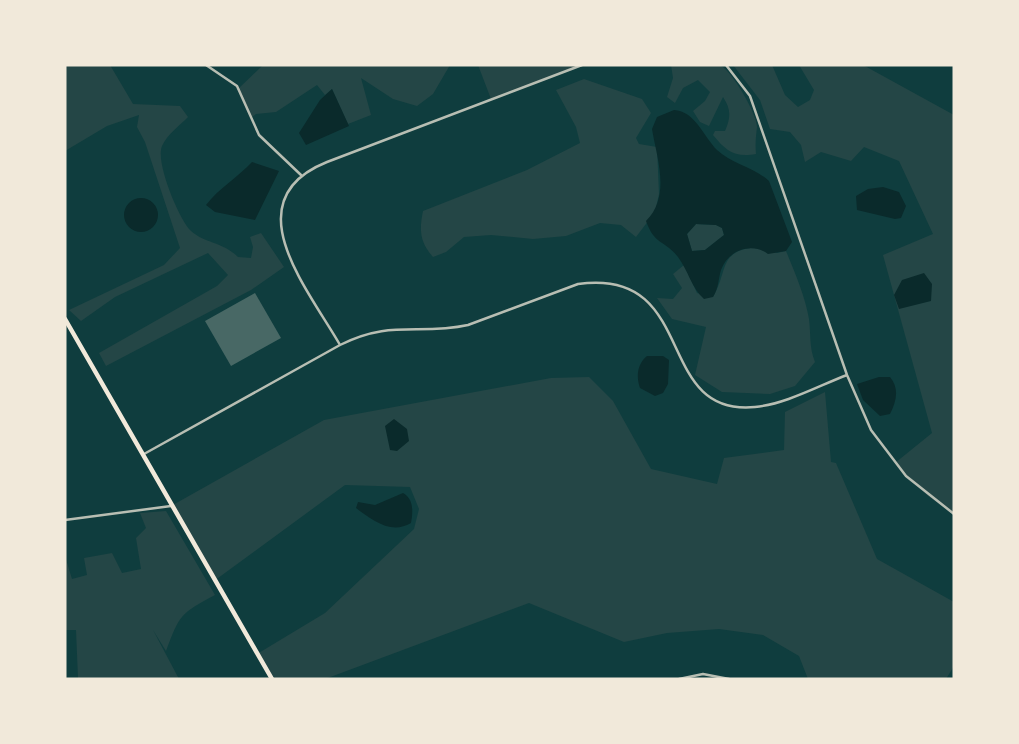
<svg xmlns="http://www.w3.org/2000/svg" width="1019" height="744" viewBox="0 0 1019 744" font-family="Inter,sans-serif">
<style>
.green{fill:#244646}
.water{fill:#0a2a2b;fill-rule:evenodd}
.building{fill:#486865}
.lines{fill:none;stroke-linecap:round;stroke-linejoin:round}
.minor{stroke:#b8beb3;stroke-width:2.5}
.primary{stroke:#f1e9da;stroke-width:4.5}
</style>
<rect width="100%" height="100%" fill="#0f3d3e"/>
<path class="green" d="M65,65h45l23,39 47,2 8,11c-9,9 -21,18 -26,29 -7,16 17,73 29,85 13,12 32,11 47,26l13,1 2,-11 -3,-10 11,-4 23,34 -33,23 -145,76 -7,-13 118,-67 11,-11 -20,-22 -93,44 -34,24 -12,-11 95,-45 16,-17 -35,-106 -8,-15 2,-12 -32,11 -42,25z
M263,65h187l-17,29 -16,12 -24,-7 -32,-21 10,37 -23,9 -16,-35 -7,6 -8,-10 -41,27 -20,2 -5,4 -13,-29z
M478,65h104l-91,34z
M671,65c14,0 37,-5 50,1 11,5 36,48 36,61 -1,9 -2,17 -1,27 -21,4 -30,-3 -43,-19l2,-4h10c6,-14 6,-22 -2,-34l-14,29 -9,-4 -7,-11 12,-10 5,-9 -12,-12 -15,8 -8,15 -8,-6 6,-19z
M733,65h39l13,30 13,12 12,-7 4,-10 -15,-25h64l91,50v399l-26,-18 -33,-33 37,-30 -49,-178 50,-21 -34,-73 -35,-14 -13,14 -30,-9 -16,10 -4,-17 -11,-13 -20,-3 -10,-29z
M584,79l58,20 9,14 -15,25 3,6 18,3 2,47 -4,18 -19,25 -15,-12 -21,-2 -34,13 -33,3 -42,-4 -27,2 -18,15 -13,5c-13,-15 -14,-26 -10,-46l104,-41 53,-27 -4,-16 -20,-37z
M696,224l20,1 6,3 2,7 -19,15 -13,1 -5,-17z
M759,247l18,6 9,-2c9,22 19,45 23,68 2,16 0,28 6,43l-20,24 -25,8 -48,-2 -27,-17 11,-48 -34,-8 -15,-21 16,1 9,-11 -9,-14 11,-9 13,28 16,4c16,-27 4,-47 46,-50z
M589,377l24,24 38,68 66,15 7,-26 60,-8 1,-38 40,-20 6,70 5,1 41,96 77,43v64l-8,13h-138l-9,-23 -36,-21 -44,-6 -52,4 -43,9 -95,-39 -204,76h-53l-15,-25 68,-41 89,-84 5,-20 -9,-22 -65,-2 -131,96 -43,-75 153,-86 227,-42z
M166,511l49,84c-35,19 -35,19 -49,56l-13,-21 26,49h-107l6,-1 -2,-48h-11v-74l7,23 15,-4 -3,-17 28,-5 10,20 19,-4 -5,-31 10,-10 -6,-15z"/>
<path class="water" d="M332,89l17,37 -43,19 -7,-12 21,-33z
M674,110c21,1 30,27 43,40 15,14 37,17 52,31l23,61 -6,9 -18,3c-16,-12 -40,-4 -47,16 -3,10 -2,17 -8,27l-9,2c-12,-10 -16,-29 -26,-42 -14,-18 -23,-11 -32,-36 25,-25 11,-62 6,-92l5,-12zM696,224l20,1 6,3 2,7 -19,15 -13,1 -5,-17z
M252,162l27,9 -24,49 -40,-8 -9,-7c13,-17 31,-27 46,-43z
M883,187l16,5 7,14 -5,12 -6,1 -38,-9 -1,-14 12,-7z
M124 215a17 17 0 1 1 34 0a17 17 0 1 1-34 0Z
M924,273l8,11 -1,17 -32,8 -5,-14 8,-15z
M647,356h16l6,4 -1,24 -5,9 -8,3 -15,-8c-4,-11 -3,-24 7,-32z
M879,377h11c10,12 6,25 0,37l-10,2 -17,-16 -6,-16z
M394,419l13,10 2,12 -12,10 -7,-1 -5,-24z
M403,493c11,6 10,19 8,30 -20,12 -39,-3 -55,-15l2,-6 17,3z"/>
<path class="building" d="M255,293l26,45 -50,28 -26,-45z"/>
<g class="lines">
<path class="minor" d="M206,65l31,21 22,49 42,40
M726,65l24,31 97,279 24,55 35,46 48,38
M340,345c-32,-56 -108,-145 -13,-183l255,-97
M144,454l196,-109c52,-26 78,-9 128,-20l110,-41c122,-17 74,133 177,123 31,-3 63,-21 92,-32
M65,520l106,-14
M679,679l24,-5 26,5"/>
<path class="primary" d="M65,319l207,360"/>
</g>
<rect width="1019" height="744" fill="none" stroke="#f1e9da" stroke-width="133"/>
</svg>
